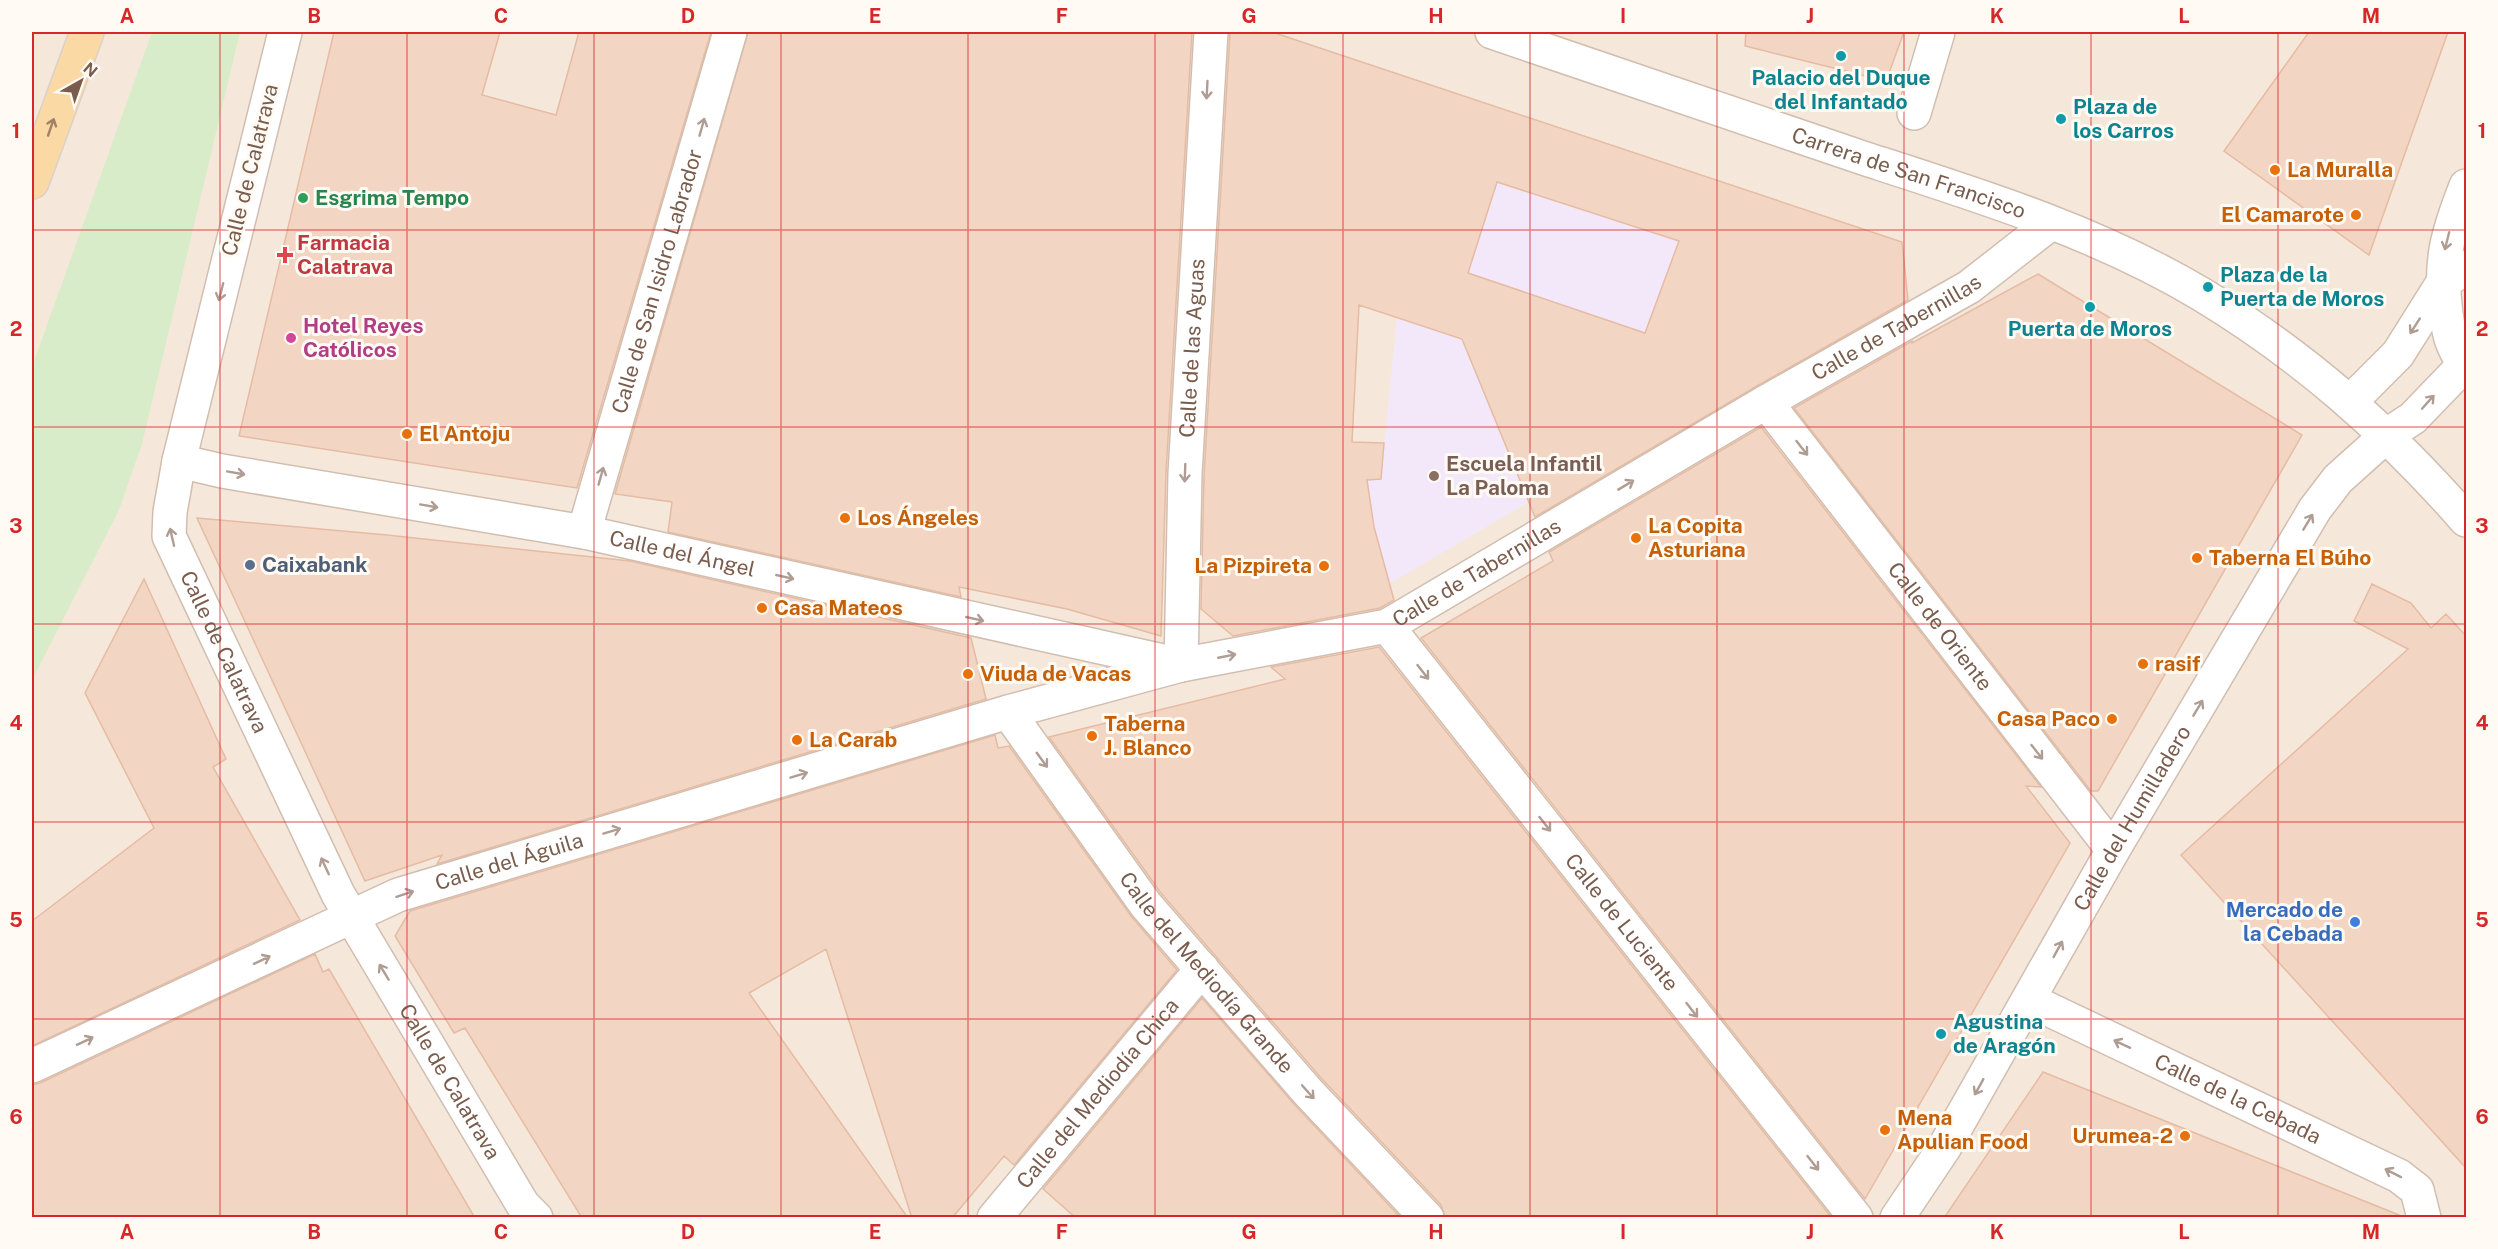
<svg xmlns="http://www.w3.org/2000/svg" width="2498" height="1249" viewBox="0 0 2498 1249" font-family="'Public Sans',sans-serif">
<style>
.residential{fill:#f5e8da}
.education{fill:#f3e8fa}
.green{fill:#d8ecc9}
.building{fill:#f3d5c3;stroke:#e6bba3;stroke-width:1.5;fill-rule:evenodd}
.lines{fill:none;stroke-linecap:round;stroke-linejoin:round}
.minor-casing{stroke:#d1beb0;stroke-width:36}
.major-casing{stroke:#dad1cd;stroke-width:36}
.minor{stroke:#fff;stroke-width:33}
.major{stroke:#fbd9a5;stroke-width:33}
.oneway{stroke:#af9d94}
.oneway2{stroke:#a18267}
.grid{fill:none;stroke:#d62828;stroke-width:1.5;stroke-opacity:0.55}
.culture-dot{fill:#0f9aa8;stroke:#fffaf3;stroke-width:2}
.food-dot{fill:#e8710a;stroke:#fffaf3;stroke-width:2}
.leisure-dot{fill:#2e9e5b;stroke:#fffaf3;stroke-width:2}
.health-dot{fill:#e0444e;stroke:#fffaf3;stroke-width:2}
.hotel-dot{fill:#d1479c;stroke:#fffaf3;stroke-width:2}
.education-dot{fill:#8d6e63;stroke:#fffaf3;stroke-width:2}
.service-dot{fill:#5c6f8a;stroke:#fffaf3;stroke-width:2}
.shop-dot{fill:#3f7fe0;stroke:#fffaf3;stroke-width:2}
.labels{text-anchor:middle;stroke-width:6;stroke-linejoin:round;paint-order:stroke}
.culture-label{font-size:21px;font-weight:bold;fill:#0d838f;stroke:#fffaf3;text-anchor:start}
.street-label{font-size:21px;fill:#7a5c4d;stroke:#fffaf3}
.food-label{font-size:21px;font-weight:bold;fill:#c56008;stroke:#fffaf3;text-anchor:start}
.leisure-label{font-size:21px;font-weight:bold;fill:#27864d;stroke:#fffaf3;text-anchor:start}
.health-label{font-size:21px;font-weight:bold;fill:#be3a42;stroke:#fffaf3;text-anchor:start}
.hotel-label{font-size:21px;font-weight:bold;fill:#b23c85;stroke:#fffaf3;text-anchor:start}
.education-label{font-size:21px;font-weight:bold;fill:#785e54;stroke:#fffaf3;text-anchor:start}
.service-label{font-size:21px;font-weight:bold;fill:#4e5e75;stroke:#fffaf3;text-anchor:start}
.shop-label{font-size:21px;font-weight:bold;fill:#366cbe;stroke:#fffaf3;text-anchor:end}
.neatline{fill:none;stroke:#d62828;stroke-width:2}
.grid-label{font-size:20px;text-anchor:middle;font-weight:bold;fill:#d62828}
</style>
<rect width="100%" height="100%" fill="#fdf6ec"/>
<path class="residential" d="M32,32h2434v1185h-2434z"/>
<path class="education" d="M1452,92l450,150 4,38 -517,304 -15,-57 -7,-46 14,-3 22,-223z"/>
<path class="green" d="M152,32h88l-98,412 -23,66 -87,170v-313z"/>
<path class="building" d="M334,32h166l-18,63 74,20 23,-83h132l-134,456 -338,-52z
M748,32h444l-26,441 -5,163 -94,-27 -108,-22 2,10 -293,-65 4,-30 -57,-8z
M1230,32h42l630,210 6,58 -151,86 -222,131 -73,-178 -103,-34 -7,137 32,1 -3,36 -14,1 7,47 20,73 -14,8 -147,28 -32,-27 3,-134zM1497,182l182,59 -34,92 -177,-60z
M1746,32h158l-18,49 -141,-35z
M2309,32h139l-79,223 -145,-104z
M2038,274l264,161 -204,356h-7l-297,-383 118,-67v2z
M1761,427l280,360 -15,-1 44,57 -205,356 -444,-561 132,-77 -4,-9z
M197,518l190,17 243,26 341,77 15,61 -549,165 5,-9 -77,26z
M144,579l82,180 -13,8 87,153 -268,126v-125l122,-93 -69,-135z
M2372,584l39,19 20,25 15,-14 20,22v532l-285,-313 227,-206 -54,-28z
M1379,647l453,571h-387l-4,-13 -119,-126 -161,-186 -112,-156 236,-58 -14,-12z
M995,735l3,13 11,-2 122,170 46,54 -163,195 -10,-9 -52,62h-40l-86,-269 -77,44 159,225h-326l-117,-190 -11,5 -59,-97 15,-25z
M315,954l8,18 6,-3 146,249h-443v-133l8,-2z
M1202,998l92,106 107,114h-325l-33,-29z
M2043,1072l356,143 -1,3h-454z"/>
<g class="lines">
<defs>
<g id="minor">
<path id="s1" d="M285,32l-106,429 -9,51 -1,24 169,358 185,311 13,13"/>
<path id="s2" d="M1492,32c125,42 249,85 374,127 115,37 231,73 335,135 104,63 185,135 265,226"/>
<path d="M1914,113l24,-81"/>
<path d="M2466,186c-19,48 -27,76 -20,128 3,20 6,35 20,51"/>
<path d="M2351,401l47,-47 44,-70 24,-17"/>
<path id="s3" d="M1766,402l347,448"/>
<path id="s4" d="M179,461l43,10 362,61 597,133 4,-191 26,-442"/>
<path id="s5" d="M584,532l146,-500"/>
<path id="s6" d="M1387,626l469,592"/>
<path id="s7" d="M1008,712l138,193 162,187 119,126"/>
<path id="s8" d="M2029,1000l370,176 18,14 7,28"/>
<path id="s9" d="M32,1066l366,-171 610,-183 173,-47 206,-39 379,-224 203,-115 82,-64"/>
<path id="s10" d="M994,1218l208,-249"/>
<path id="s11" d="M1897,1218l47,-70 169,-298 202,-341 23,-30 49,-44 26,-17 52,-54"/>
</g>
<path id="major" d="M32,182l55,-150"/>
</defs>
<use href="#minor" class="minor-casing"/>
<use href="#major" class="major-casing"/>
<use href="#minor" class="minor"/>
<use href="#major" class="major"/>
</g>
<defs><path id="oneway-shaft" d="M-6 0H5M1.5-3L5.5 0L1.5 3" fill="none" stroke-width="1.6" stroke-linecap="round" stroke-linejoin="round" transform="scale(1.5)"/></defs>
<g class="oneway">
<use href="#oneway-shaft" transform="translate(1207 90) rotate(93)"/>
<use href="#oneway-shaft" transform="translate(702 127) rotate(-74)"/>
<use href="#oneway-shaft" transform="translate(2447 241) rotate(104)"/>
<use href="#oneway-shaft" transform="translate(221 292) rotate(104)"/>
<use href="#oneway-shaft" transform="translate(2415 326) rotate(123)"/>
<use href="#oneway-shaft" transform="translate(2428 402) rotate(-48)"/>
<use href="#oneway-shaft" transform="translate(1802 448) rotate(52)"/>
<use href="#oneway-shaft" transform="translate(236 473) rotate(10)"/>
<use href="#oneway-shaft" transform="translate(1185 473) rotate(92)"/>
<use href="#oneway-shaft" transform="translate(601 476) rotate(-74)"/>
<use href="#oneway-shaft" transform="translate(1626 485) rotate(-31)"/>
<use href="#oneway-shaft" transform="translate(429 506) rotate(10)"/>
<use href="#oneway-shaft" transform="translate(2308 522) rotate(-59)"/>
<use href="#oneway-shaft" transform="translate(172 537) rotate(-103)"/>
<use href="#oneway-shaft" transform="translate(785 577) rotate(13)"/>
<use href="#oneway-shaft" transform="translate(975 619) rotate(13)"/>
<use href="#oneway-shaft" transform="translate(1227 656) rotate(-11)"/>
<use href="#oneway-shaft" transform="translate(1423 672) rotate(52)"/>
<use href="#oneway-shaft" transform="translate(2198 708) rotate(-59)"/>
<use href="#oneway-shaft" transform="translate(2037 752) rotate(52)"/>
<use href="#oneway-shaft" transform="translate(1042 760) rotate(54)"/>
<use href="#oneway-shaft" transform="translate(799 775) rotate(-17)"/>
<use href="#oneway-shaft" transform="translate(1545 824) rotate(52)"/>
<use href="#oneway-shaft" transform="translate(612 831) rotate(-17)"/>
<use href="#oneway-shaft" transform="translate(325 866) rotate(-115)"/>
<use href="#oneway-shaft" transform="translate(405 894) rotate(-18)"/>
<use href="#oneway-shaft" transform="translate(2058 949) rotate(-61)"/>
<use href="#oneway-shaft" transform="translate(262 960) rotate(-25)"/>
<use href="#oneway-shaft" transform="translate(384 972) rotate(-121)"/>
<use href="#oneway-shaft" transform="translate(1692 1010) rotate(52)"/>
<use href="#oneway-shaft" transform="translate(85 1041) rotate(-25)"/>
<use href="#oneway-shaft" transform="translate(2122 1044) rotate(-155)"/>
<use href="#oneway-shaft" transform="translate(1979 1087) rotate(119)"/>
<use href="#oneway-shaft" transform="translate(1308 1092) rotate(48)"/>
<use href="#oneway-shaft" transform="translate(1813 1163) rotate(52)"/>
<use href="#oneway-shaft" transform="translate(2393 1173) rotate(-153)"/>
</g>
<use class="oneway2" href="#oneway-shaft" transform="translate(51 127) rotate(-71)"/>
<path class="grid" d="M220,32v1186M407,32v1186M594,32v1186M781,32v1186M968,32v1186M1155,32v1186M1343,32v1186M1530,32v1186M1717,32v1186M1904,32v1186M2091,32v1186M2278,32v1186M32,230h2434M32,427h2434M32,624h2434M32,822h2434M32,1019h2434"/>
<g class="culture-dot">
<circle cx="1841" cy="56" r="6"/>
<circle cx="2061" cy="119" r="6"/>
<circle cx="2208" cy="287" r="6"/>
<circle cx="2090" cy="307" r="6"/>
<circle cx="1941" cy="1034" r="6"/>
</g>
<g class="food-dot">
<circle cx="2275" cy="170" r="6"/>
<circle cx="2356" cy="215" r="6"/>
<circle cx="407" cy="434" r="6"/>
<circle cx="845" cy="518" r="6"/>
<circle cx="1636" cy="538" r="6"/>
<circle cx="2197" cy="558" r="6"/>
<circle cx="1324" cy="566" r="6"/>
<circle cx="762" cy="608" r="6"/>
<circle cx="2143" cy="664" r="6"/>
<circle cx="968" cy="674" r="6"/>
<circle cx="2112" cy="719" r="6"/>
<circle cx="1092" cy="736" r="6"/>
<circle cx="797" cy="740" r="6"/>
<circle cx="1885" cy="1130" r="6"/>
<circle cx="2185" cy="1136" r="6"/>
</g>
<circle class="leisure-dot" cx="303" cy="198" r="6"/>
<path class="health-dot" d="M282 246h6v6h6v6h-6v6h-6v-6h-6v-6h6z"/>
<circle class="hotel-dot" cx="291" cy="338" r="6"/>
<circle class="education-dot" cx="1434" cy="476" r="6"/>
<circle class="service-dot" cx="250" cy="565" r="6"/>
<circle class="shop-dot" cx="2355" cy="922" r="6"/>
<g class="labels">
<g class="culture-label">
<text x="1841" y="85" text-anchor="middle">Palacio del Duque<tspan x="1841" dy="24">del Infantado</tspan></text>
<text x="2073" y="114">Plaza de<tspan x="2073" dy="24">los Carros</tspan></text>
<text x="2220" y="282">Plaza de la<tspan x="2220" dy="24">Puerta de Moros</tspan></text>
<text x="2090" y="336" text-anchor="middle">Puerta de Moros</text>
<text x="1953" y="1029">Agustina<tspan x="1953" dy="24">de Aragón</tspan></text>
</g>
<g class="street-label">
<text transform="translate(250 170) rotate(-76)" y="7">Calle de Calatrava</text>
<text dy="7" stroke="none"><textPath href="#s2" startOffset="440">Carrera de San Francisco</textPath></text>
<text dy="7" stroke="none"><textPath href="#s5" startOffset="261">Calle de San Isidro Labrador</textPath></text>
<text dy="7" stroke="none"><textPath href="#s9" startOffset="2020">Calle de Tabernillas</textPath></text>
<text dy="7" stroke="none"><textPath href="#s4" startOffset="1340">Calle de las Aguas</textPath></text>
<text dy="7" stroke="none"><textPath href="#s4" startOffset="512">Calle del Ángel</textPath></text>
<text dy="7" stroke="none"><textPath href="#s9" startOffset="1534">Calle de Tabernillas</textPath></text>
<text dy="7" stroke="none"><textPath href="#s3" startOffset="284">Calle de Oriente</textPath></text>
<text dy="7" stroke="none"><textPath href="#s1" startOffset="646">Calle de Calatrava</textPath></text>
<text dy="7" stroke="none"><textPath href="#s11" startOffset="464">Calle del Humilladero</textPath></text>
<text dy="7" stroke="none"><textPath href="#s9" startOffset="520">Calle del Águila</textPath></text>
<text dy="7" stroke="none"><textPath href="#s6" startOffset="378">Calle de Luciente</textPath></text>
<text dy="7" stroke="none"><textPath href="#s7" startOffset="328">Calle del Mediodía Grande</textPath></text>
<text dy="7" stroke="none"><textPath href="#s1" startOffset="1132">Calle de Calatrava</textPath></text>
<text dy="7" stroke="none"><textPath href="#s10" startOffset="162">Calle del Mediodía Chica</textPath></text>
<text dy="7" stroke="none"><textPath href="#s8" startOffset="231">Calle de la Cebada</textPath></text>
</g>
<g class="food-label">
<text x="2287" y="177">La Muralla</text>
<text x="2344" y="222" text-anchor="end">El Camarote</text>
<text x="419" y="441">El Antoju</text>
<text x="857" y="525">Los Ángeles</text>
<text x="1648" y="533">La Copita<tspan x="1648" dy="24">Asturiana</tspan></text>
<text x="2209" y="565">Taberna El Búho</text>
<text x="1312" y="573" text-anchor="end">La Pizpireta</text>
<text x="774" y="615">Casa Mateos</text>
<text x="2155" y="671">rasif</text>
<text x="980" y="681">Viuda de Vacas</text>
<text x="2100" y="726" text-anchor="end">Casa Paco</text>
<text x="1104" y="731">Taberna<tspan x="1104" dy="24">J. Blanco</tspan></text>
<text x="809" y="747">La Carab</text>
<text x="1897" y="1125">Mena<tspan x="1897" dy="24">Apulian Food</tspan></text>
<text x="2173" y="1143" text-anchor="end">Urumea-2</text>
</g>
<g class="leisure-label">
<text x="315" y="205">Esgrima Tempo</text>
</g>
<g class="health-label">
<text x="297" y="250">Farmacia<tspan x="297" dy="24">Calatrava</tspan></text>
</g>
<g class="hotel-label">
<text x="303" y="333">Hotel Reyes<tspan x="303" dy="24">Católicos</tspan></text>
</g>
<g class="education-label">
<text x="1446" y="471">Escuela Infantil<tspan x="1446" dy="24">La Paloma</tspan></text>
</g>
<g class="service-label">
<text x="262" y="572">Caixabank</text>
</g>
<g class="shop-label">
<text x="2343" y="917">Mercado de<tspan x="2343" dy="24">la Cebada</tspan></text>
</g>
</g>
<rect width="2498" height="1249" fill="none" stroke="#fffaf3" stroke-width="66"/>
<g transform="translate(81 81) rotate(40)" stroke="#fffaf3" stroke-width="4.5" paint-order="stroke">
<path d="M0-4.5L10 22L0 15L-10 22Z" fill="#7a5c4d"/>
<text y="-9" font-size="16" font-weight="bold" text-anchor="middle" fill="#7a5c4d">N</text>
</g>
<rect x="33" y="33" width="2432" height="1183" class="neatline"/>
<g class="grid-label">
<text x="127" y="23">A</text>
<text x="314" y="23">B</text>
<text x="501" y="23">C</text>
<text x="688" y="23">D</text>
<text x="875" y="23">E</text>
<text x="1062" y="23">F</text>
<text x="1249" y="23">G</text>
<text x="1436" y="23">H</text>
<text x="1623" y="23">I</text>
<text x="1810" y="23">J</text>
<text x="1997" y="23">K</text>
<text x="2184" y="23">L</text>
<text x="2371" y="23">M</text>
<text x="16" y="138">1</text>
<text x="2482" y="138">1</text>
<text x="16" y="336">2</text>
<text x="2482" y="336">2</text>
<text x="16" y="533">3</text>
<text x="2482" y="533">3</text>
<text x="16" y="730">4</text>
<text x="2482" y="730">4</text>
<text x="16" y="927">5</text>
<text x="2482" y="927">5</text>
<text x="16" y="1124">6</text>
<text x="2482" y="1124">6</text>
<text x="127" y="1239">A</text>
<text x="314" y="1239">B</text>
<text x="501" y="1239">C</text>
<text x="688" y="1239">D</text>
<text x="875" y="1239">E</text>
<text x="1062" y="1239">F</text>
<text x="1249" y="1239">G</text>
<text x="1436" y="1239">H</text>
<text x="1623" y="1239">I</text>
<text x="1810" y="1239">J</text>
<text x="1997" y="1239">K</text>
<text x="2184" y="1239">L</text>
<text x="2371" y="1239">M</text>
</g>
</svg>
